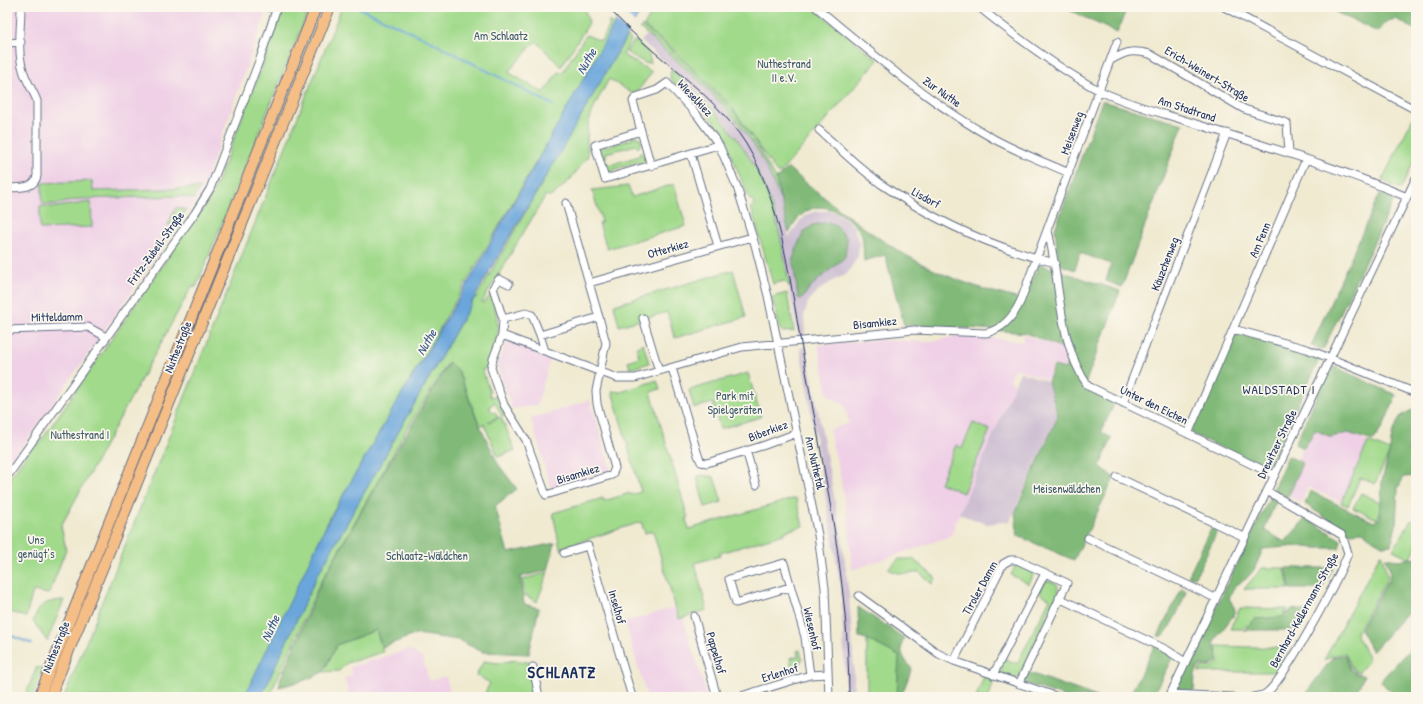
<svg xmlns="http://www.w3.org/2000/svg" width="1423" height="704" viewBox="0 0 1423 704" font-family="'Patrick Hand',sans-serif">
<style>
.built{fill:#efd0e6}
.industrial{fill:#cdbed2}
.green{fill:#a2da8c;stroke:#5e8475}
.forest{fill:#81ba78;stroke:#4e746b}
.water{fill:#6aa6db;stroke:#426a9c}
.pier{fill:#f0ead1}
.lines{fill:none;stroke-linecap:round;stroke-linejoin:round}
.stream{stroke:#6aa6db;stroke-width:2}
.minor-casing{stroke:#667086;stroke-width:9}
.highway-casing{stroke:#667086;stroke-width:12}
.minor{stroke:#fff;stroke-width:7}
.highway{stroke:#f5be86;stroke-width:10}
.tram{stroke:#1b2f5e;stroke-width:1}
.labels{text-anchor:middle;stroke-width:3.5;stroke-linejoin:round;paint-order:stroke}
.park-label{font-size:12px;fill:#3d5a6a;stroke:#fbf7ec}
.street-label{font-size:12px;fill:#1b2f5e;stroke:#fbf7ec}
.water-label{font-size:13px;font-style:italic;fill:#37598a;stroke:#fbf7ec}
.neighbourhood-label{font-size:13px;letter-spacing:1px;fill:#1b2f5e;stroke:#fbf7ec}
.district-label{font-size:16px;font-weight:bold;letter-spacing:1px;fill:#1b2f5e;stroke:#fbf7ec}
</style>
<rect width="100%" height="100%" fill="#fbf7ec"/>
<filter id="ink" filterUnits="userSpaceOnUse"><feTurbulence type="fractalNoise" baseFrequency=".025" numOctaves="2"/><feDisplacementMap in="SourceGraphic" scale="8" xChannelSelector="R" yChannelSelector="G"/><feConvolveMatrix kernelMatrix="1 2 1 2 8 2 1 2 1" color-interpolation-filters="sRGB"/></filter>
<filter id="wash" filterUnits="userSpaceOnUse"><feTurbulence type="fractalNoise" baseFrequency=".012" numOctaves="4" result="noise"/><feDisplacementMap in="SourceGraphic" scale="16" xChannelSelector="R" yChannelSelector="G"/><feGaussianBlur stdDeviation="0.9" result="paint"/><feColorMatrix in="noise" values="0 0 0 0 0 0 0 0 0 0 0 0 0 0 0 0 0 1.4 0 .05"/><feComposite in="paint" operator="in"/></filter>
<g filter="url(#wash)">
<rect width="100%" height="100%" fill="#f0ead1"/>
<path class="built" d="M7,7h260l-6,20 -59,164 -195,278v-145l4,-1 -4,-96z
M962,334l60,8 2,-7 43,15 2,6 -5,12 -11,-3 -5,15 -34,-12 -4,13 5,2 -56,131 -8,22 -99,34 -3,-44 -10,-56 -10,-40 20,-7 -5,-18 -16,-10 -10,-50 64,-5 50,2z
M509,339l42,17 -14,49 -25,4 -15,-45z
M590,400l21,70 -60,18 -20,-69z
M1337,426l31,16 -27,60 -33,-15 -7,16 -12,-7 13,-33 -5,-3 15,-33z
M679,606l28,90 -60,1 -22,-75z
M409,649l14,10 6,22 17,-5 5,21h-101l-6,-19 8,-2 -2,-9z"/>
<path class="industrial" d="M647,35l63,56 39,46 24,43 9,24 7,33 11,-16 8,-7 10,-3h12l7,2 9,6 8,8 5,17 -1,12 -11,18 -13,6 -15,10 -11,12 -4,15 1,19 -6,1 -26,-129 -20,-45 -26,-39 -23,-26 -63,-57z
M806,347l36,192 7,56 5,73v29h-8l-5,-109 -41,-240z
M1020,372l27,9 10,35 -47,105 -23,3 -28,-10z"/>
<path class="green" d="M283,7h27l-114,280 -4,-1 -131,240 5,23 -17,45 -16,-3 -7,26 -19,-6v-129l26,-37h5l147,-212 22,-29 10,-21 57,-148z
M342,7h242l5,16 -28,44 -25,-26 -28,31 36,21 14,-21 4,1 24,-38 15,6 8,-14v-6l6,5 -286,493 -82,178h-183z
M655,7h157l66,53 -98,113h-3l-46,-67 -57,-56 -30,-24z
M642,26l31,25 58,57 23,32 22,39 6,25c-9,-23 -18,-45 -32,-65 -29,-44 -72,-76 -110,-111z
M627,36l4,4 -8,15 29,17 -17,23 -26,-16c-16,30 -25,42 -21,77l-18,24 -19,17 -5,-2 -64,107 2,1 8,-10 7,36 -11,38 -6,3 8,22 -1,1 2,4 5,-1 11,17 -5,3 -7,-14 -6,5 4,6 2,-1 3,5 -10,5 13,-5 14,33 -17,7 -14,-33 -4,2 -22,-56 -10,-7 -41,66 -88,156 -50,112h-9l57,-121 158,-279 1,1z
M635,40l13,12 3,11h-6l-19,-11z
M671,69c46,41 81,79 101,138 9,25 12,54 18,80l-6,-6 -11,3 -22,-77 3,-1 -1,-6h-3l-24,-57 -11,-20 -25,-27 -9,-5 -11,-12z
M1414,116l2,1v40l-15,32 -19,-9z
M632,135l8,3 2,5 -4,5 -2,-3 -30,8v5l-5,-2 -2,-8 5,-4 2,3 26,-8z
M640,152l4,1 2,7 -5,6 -3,-4 -25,8 -1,5 -6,-3 -2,-7 3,-3 2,3 30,-9z
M92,181l1,10 107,-3 -7,11 -12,-3 -101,3 -22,5h-15l-1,-3v-18z
M674,184l12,42 -79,23 -8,-26 3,-1 -10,-32 36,-4 4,11z
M91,202l1,25 -52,2v-23l16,1z
M176,207l10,3 -9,15h-9z
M733,270l13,47 -71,21 -8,-26 -48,14 -5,-21z
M787,293l7,38 -11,1 -3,-3 -8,-32z
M643,343l6,20 -19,6 -2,-8 11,-4 -2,-9z
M748,373l13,44 -41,12 -7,-26 -19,5 -5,-18z
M657,380l3,9 -9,3 37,126 -2,1 3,10 107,-31 7,28 -19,6v2l-64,19v3l-25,7 12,47 -28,9 -26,-88 -8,2 -4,-11 -81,26 -7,-35 50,-15 1,3 26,-8 1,2 10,-3 -29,-101 9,1z
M973,423l17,7 -27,63 -23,-10 16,-38 6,3z
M1368,442l22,9 -15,33 -15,-6 -12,28 -7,-3z
M700,475l14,2 8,25 -17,5 -8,-29z
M1361,493l23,11 -7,15 -24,-11z
M1411,520l5,3v25l-6,10 -17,-8z
M1381,553l7,24 -32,56 13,27 -10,12 -6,-2 -8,-17 -13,3 -8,4z
M899,559h14l23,19 -4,6 -13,-12c-10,3 -23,2 -31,-3z
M1016,564l18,9 -5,11 -18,-9z
M1262,568h23l4,21h-45z
M548,572l-11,30 -12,-7 -3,-15z
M1045,581h5l7,3 2,7 -41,86 -5,3 -9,-4 -4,-7 4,-11 13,6 33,-65 -13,-8z
M64,600l-17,41 -14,-20c7,-17 13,-20 31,-21z
M1240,608l48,1 -5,4h6l-8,13h-36l-3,3h-12z
M376,630l7,22 -36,11 -8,8 -16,1 14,-27z
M867,639l32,17 -2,41h-30z
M1216,646l73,2 -13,24h-77l2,-5h12l6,-5z
M800,650l2,9 -8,16 -6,2 -1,-4 5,-5 -2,-10 8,-2 -1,-5z
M516,660l8,2h6l1,14 6,21h-54l7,-14 -14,-8 8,-14 14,2z
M44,667l-12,30h-7l11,-29z
M984,676l10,3 -5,18h-13z"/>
<path class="forest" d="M1063,7h64l-10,26z
M1325,7h91v23l-20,-11 -9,2 -9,11z
M1102,101l81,23 -61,163 -16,-6 5,-17 -31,-11 -5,17 -16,-6 -4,-35z
M788,168c55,45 112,93 181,116 16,6 33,10 50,15l6,-2 14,-33 81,27 -35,93 30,18 -14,30 11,6 -12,28 14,12 -40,82 -56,-24 -3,-23 43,-97 -10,-34 6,-16 11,3 4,-13 -2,-6 -41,-17 -44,-4 -78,-4 -19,-70 -21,6c-1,-8 0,-21 -3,-28 -9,-15 -35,-33 -52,-23 -10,5 -15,14 -20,23l-13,-54z
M1381,191l14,7 -72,152 -12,-4z
M828,222l8,3 11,14 -2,18 -35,30 -8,12 -4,-1 -5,-39 6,-17 6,-11 8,-6z
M1234,332l87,24 -54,113 -77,-36z
M449,363l9,7 17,45 23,49 19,25 -22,17 13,47 47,-10 -7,27 -28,7 4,27 15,4 -10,46 -46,-2 -25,-12 -41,-6 -35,13 -6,-17 -39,15 -14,27 -20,9 -24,6 2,-10 40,-94 55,-98z
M1331,365l65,30 -13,32 -10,14 -25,-8 -17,4 -16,-7 -11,18 -9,-4z
M1413,409l3,2v17l-8,23 8,6v19l-12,1 -6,11 -2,38 -5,19 -9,1 -19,-14 -14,1 -44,-29 5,-13 64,31 6,-4 2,-37 8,-32 2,-14 8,-18z
M1288,456l14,7 -11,28 -4,6 -12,-6 -1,-4z
M1270,497l6,4 -12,29 21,12 21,-24 35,22 -2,8h-24l-17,-2 -35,3 -9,21 -8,9 -11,7 -6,12 6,11 -2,7 -19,25 4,20 -8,5 -10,-1 -5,9 -1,17 -18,-2z
M1213,525l5,4 -18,39 -6,9h-6z
M1385,558l12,2 19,-2v45l-44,49 -12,-23 30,-52v-7z
M1286,568h47l-12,21h-31z
M1182,588l4,3c-5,16 -13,31 -22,45h-6z
M858,607l46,31c-6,12 -1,21 8,30l-11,29h-4l2,-41 -32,-17 -8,-2z
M1292,609l14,2 -13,19h-49l11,-11 27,-2z
M1155,645l14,9 3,4 -20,39h-23z
M1410,649l5,48h-19l-16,-16z
M1345,655l6,16 13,5 -10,21h-51l30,-40z
M1027,672l70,25h-31l-42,-14z"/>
<path class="water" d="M624,7h19l-78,137 -71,119 -177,313 -56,121h-17l86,-179 73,-126 68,-114z"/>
<path class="pier" d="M621,10l15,14 -6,10 -15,-14z"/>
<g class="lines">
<path class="stream" d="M357,7l69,32 127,66
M7,634l25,10"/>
</g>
</g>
<g filter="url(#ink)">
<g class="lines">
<defs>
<path id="minor" d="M268,7l8,2
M816,7c57,47 113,96 178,132 24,13 50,23 75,34
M979,7c37,30 77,60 119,83 28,14 64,23 95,33 72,23 144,44 214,74
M1224,7l192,103
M7,43l14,-1
M1111,60c16,-9 21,-10 39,-6l94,55 43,14 2,30
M819,130c21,19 42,40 65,56 51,35 111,62 171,77
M641,131l-8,-30 3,-4 21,-7 10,-7 30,32 22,30 18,42 18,58 13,51 50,239 7,53 4,109
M691,154l27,92
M651,166l-10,-35 -46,14 10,34 106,-32 8,-2
M7,188c11,-1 27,2 30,-12v-75c-4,-11 -11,-20 -14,-31 -6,-19 -2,-43 -2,-63
M566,203l32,111 1,3 7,26 -10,48 1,13 18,64 -3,7 -66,20 -20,-55 -22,-35 -13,-37 2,-9 9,-24 1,-16 23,-6 6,2 8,20 59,-18
M1048,231c13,51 9,110 40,155l186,89
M589,283l163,-46
M643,318l16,53
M503,319l-10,-31 6,-9 10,5
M1233,329l74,20 109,44
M7,330l81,-3 18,10
M502,335l115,43h18l107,-31 172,-17 72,3c18,-4 28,-17 35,-33l96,-258
M540,335l5,16
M672,368l26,87 3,7 6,1 58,-18 32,-12
M1123,403l104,-270
M1188,434l118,-275
M746,450l10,35
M7,477l188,-264 15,-24 51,-133 16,-49
M1117,477l127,60
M1088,538l127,60
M564,553l24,-7 44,151
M790,587l-54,16 -7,-24 55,-16 21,74 5,38
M859,596l80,58 15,7 104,36
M1059,598l108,52 18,12
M694,616l23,81
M954,661l49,-97 7,-4h7l50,23 -48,101
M533,667l6,30
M993,675l52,-102
M1170,694l63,3
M738,697l72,-22 18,-1
M1169,697l247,-519
M1253,697c3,-1 9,-1 12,-3 18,-11 75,-118 83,-141l-6,-18 -75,-44"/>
<path id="highway" d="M39,697l277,-690
M50,697l280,-690"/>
</defs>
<use href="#minor" class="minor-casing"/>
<use href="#highway" class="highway-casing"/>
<use href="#minor" class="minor"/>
<use href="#highway" class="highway"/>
<path class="tram" d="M608,7c42,50 103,81 138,137 37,60 45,147 58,216 20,112 45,223 45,337"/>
</g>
</g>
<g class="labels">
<g class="park-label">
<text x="501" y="40">Am Schlaatz</text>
<text x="784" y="68">Nuthestrand<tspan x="784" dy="14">II e.V.</tspan></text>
<text x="735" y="400">Park mit<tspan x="735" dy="14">Spielgeräten</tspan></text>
<text x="80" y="439">Nuthestrand I</text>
<text x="1067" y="493">Meisenwäldchen</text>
<text x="36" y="544">Uns<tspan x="36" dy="14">genügt’s</tspan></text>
<text x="427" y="560">Schlaatz-Wäldchen</text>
</g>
<g class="street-label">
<text transform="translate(1207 74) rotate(31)" y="4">Erich-Weinert-Straße</text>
<text transform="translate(942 92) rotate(35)" y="4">Zur Nuthe</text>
<text transform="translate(695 98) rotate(47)" y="4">Wieselkiez</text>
<text transform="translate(1187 109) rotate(18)" y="4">Am Stadtrand</text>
<text transform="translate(1072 133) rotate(-70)" y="4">Meisenweg</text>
<text transform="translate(926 198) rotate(29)" y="4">Lisdorf</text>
<text transform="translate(1260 240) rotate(-67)" y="4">Am Fenn</text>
<text transform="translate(156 248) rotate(-54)" y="4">Fritz-Zubeil-Straße</text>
<text transform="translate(668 249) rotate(-16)" y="4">Otterkiez</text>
<text transform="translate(1165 264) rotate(-69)" y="4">Käuzchenweg</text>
<text transform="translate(57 317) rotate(-1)" y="4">Mitteldamm</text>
<text transform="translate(875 323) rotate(-6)" y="4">Bisamkiez</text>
<text transform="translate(178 347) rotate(-68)" y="4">Nuthestraße</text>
<text transform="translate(1154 405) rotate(26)" y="4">Unter den Eichen</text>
<text transform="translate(768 431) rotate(-20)" y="4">Biberkiez</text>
<text transform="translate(1277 444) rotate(-64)" y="4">Drewitzer Straße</text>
<text transform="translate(815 463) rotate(77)" y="4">Am Nuthetal</text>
<text transform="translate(578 474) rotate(-17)" y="4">Bisamkiez</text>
<text transform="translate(980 588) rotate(-61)" y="4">Tiroler Damm</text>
<text transform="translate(617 607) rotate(74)" y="4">Inselhof</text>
<text transform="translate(1304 610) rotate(-61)" y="4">Bernhard-Kellermann-Straße</text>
<text transform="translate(812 629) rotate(77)" y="4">Wiesenhof</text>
<text transform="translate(56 647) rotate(-68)" y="4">Nuthestraße</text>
<text transform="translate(716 653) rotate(74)" y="4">Pappelhof</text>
<text transform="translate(780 673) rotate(-17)" y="4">Erlenhof</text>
</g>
<g class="water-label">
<text transform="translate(586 61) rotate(-60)" y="5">Nuthe</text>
<text transform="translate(426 342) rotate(-60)" y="5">Nuthe</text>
<text transform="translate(270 628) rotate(-65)" y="5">Nuthe</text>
</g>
<g class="neighbourhood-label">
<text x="1279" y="394">WALDSTADT I</text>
</g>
<g class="district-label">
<text x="562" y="678">SCHLAATZ</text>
</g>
</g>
<rect width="1423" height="704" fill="none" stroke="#fbf7ec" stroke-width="24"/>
</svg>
